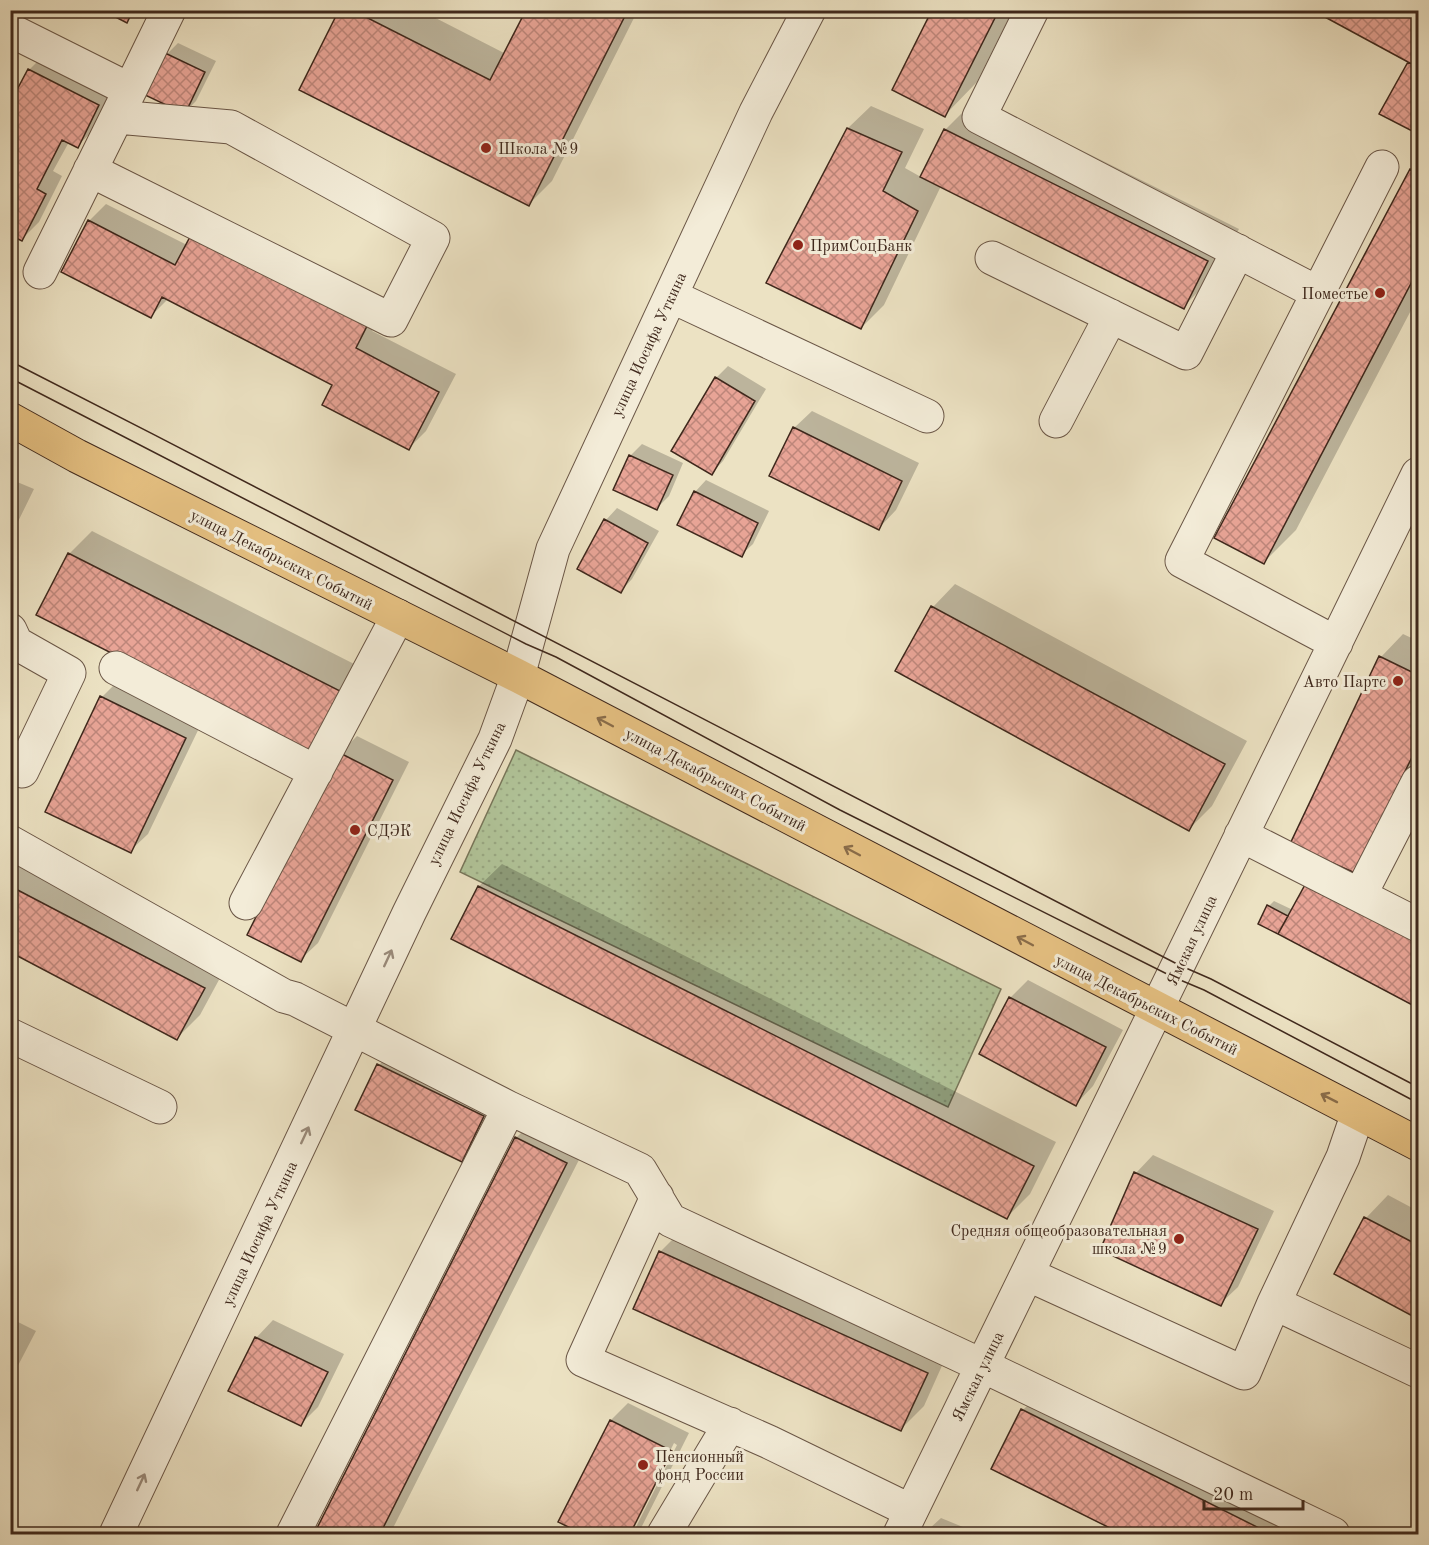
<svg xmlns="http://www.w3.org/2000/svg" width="1429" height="1545" viewBox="0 0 1429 1545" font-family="'Old Standard TT',serif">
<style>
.park{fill:url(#park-dots);stroke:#78765a;stroke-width:1.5}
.shadow{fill:#0003;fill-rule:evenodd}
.building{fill:url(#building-cross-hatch);stroke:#3f281c;stroke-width:1.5}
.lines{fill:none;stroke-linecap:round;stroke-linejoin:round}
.minor-casing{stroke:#6a5646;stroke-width:35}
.major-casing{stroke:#3f281c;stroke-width:35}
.minor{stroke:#f3ecd8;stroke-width:33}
.major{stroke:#e6c182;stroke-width:33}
.tram{stroke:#3f281c;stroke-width:1.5}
.oneway{stroke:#8a6d4a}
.oneway2{stroke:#998a7a}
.poi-dot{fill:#8f2418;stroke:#f3ecd8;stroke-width:2}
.labels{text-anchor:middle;stroke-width:6;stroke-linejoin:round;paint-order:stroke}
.poi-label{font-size:16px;fill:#3f281c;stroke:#f3ecd8;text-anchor:start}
.street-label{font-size:16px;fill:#3f281c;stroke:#f3ecd8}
</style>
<defs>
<pattern id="park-dots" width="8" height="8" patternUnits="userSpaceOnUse" patternTransform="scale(1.5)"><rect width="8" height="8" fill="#b1c499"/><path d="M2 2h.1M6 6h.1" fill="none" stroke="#99a883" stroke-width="1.8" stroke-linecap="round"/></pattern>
<pattern id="building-cross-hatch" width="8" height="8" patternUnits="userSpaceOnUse" patternTransform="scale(1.5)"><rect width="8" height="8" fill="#e8a496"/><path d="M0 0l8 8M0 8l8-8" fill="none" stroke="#bd867a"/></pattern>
</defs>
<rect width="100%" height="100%" fill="#ece2c3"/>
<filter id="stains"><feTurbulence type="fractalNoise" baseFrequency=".00333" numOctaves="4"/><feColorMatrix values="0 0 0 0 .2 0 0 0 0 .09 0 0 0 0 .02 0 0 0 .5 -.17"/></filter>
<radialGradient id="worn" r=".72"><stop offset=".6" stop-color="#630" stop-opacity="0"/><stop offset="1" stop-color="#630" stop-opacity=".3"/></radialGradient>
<path class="park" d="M516,750l485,239 -53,118 -488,-235z"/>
<path class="shadow" d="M106,10h32l-11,11z
M341,10h79l86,44 21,-44h111l-86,171 -23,23z
M934,10h79l-36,72 -32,33z
M1315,10h103v123l-37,-20 29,-52z
M178,43l38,18 -20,40 -11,11 -18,-58z
M47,52l69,35 -21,42 -18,17 -8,-4 -16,29 9,5 -23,46 -17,17 7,-169z
M977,98l262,131 -24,46 -32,32 -242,-121 -57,119 -23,23 -93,-46 80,-154 23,-22 53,23 -19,39 16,9 24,-47z
M1418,162v135l-122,233 -32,32 147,-392z
M106,204l81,41 196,64 -11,22 84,43 -30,57 -17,17 -75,-63 -166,-86 -17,17 -62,-95z
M728,366l38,23 -43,72 -11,12 4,-95z
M812,411l107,52 -23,47 -17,18 -85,-100z
M642,444l41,19 -14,33 -12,12 -27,-52z
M10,479l24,10 -24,49z
M706,480l63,31 -16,33 -12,11 -46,-63z
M617,508l42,23 -27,48 -11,12 -15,-71z
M92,531l272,138 -31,60 -264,-175z
M955,584l292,157 -35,65 -23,23 -291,-158 35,-64z
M1403,634l15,7v125l-78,101 78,42v98l-139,-74 -10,-27 5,-5 19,9 14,-26 74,-227z
M119,680l84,40 -55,114 -18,17 -28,-154z
M357,736l52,26 -91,181 -18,17 40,-207z
M10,851l217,114 -27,50 -23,23 -167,-87z
M502,864l554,278 -26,52 -23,23 -528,-331z
M1028,980l95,50 -30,56 -17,18 -95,-50 30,-57z
M396,1048l104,51 -21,44 -18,17 -82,-95z
M539,1115l50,25 -199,394h-74l200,-396z
M1153,1155l121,56 -36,76 -18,17 -84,-131z
M1388,1195l30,16v106l-82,-44 30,-55z
M683,1229l266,121 -25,56 -23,23 -241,-177z
M10,1318l26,13 -26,50z
M273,1320l71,34 -26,53 -17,17 -45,-86z
M1046,1387l293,147h-214l-132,-66 30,-58z
M628,1403l61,30 -51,101h-52l-26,-12 51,-102zM674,1443l3,2 -44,88h-4z
M941,1518l39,16h-53l2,-5z"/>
<path class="building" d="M102,10h31l-6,13z
M339,10h13l138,70 36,-70h102l-99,196 -230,-116z
M932,10h67l-54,107 -53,-27z
M1312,10h106v57l-10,-5z
M165,53l40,19 -20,42 -40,-19z
M1408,62l10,5v67l-39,-20z
M28,69l71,36 -21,43 -16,-8 -25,49 9,5 -24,47 -12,-6v-132z
M847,128l55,24 -19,39 35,20 -57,118 -95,-46z
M944,129l264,132 -24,48 -264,-132z
M1410,169l8,4v97l-154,294 -50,-26z
M88,220l87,45 16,-30 176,91 -11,22 83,44 -30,58 -87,-45 10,-20 -170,-88 -11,21 -90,-46z
M715,377l40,24 -43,74 -41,-24z
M793,427l109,54 -23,49 -110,-54z
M629,455l44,20 -16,35 -44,-20z
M694,491l64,32 -16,34 -65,-32z
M10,504l7,3 -7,14z
M604,519l44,24 -27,50 -44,-24z
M68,553l274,139 -31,62 -275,-139z
M931,606l294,158 -36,67 -294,-160z
M1379,656l39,19v70l-63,128 -65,-29z
M100,696l86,42 -55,115 -86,-41z
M338,752l55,28 -92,182 -54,-27z
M1306,883l112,60v65l-140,-74z
M10,886l195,102 -28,52 -167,-88z
M478,886l556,280 -27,53 -556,-280z
M1267,905l21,11 -10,18 -20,-10z
M1009,997l97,50 -30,59 -97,-52z
M377,1064l107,52 -22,46 -107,-52z
M515,1137l52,26 -187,371h-66z
M1134,1172l124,57 -37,77 -121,-56z
M1364,1217l54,28v74l-84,-45z
M659,1251l269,122 -27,58 -268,-122z
M255,1337l73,35 -27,54 -73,-35z
M1021,1409l250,125h-149l-131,-65z
M610,1420l62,31 -42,83h-47l-25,-12z"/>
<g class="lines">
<defs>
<path id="minor" d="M1032,10l-53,107 339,176
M10,30l120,60 -90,182
M130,90l39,-80
M90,170l301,150 42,-82 -202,-111 -114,-10
M992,258l194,95 52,-102
M671,296l256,120
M1056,421l55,-105
M10,630l6,13 53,30 -47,98
M1336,643l-154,-82 200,-394
M116,668l200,104
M1241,835l177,90
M10,842l274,154 11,3 214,109 -216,426
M1360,895l58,-113
M246,903l152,-287
M10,1035l150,72
M509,1108l131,62 30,50 313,146 350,168
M657,1197l-74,163 186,82 142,69
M1027,1274l217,99 30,-70 69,-146 15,-44
M1274,1303l144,68
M116,1534l293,-621 86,-174 23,-63 35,-127 203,-437 53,-102
M664,1534l66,-110
M900,1534l518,-1060"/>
<path id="major" d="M10,419l67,37 441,220 900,468"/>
</defs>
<use href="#minor" class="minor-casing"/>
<use href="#major" class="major-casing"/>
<use href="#minor" class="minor"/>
<use href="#major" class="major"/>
<path class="tram" d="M10,361c391,199 779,404 1169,604l32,14 207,108
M10,378l516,266 30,13 284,153 333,167 31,13 214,113"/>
</g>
<defs><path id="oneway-shaft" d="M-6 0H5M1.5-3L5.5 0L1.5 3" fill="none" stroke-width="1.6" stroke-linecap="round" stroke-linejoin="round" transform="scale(1.5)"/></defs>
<g class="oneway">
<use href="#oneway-shaft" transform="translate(605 722) rotate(-152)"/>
<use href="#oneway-shaft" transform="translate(852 851) rotate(-152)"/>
<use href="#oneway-shaft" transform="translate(1025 941) rotate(-152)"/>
<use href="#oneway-shaft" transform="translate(1329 1098) rotate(-153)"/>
</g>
<g class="oneway2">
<use href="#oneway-shaft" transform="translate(388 958) rotate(-65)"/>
<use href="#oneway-shaft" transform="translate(305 1135) rotate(-65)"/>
<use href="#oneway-shaft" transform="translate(141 1482) rotate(-65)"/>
</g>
<g class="poi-dot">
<circle cx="486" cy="148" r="6"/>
<circle cx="798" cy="245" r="6"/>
<circle cx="1380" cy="293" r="6"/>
<circle cx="1398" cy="681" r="6"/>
<circle cx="355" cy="830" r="6"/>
<circle cx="1179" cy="1239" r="6"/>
<circle cx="643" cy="1465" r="6"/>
</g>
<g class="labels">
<g class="poi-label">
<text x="498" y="154">Школа №9</text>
<text x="810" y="251">ПримСоцБанк</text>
<text x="1368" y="299" text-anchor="end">Поместье</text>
<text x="1386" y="687" text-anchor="end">Авто Партс</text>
<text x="367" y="836">СДЭК</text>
<text x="1167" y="1236" text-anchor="end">Средняя общеобразовательная<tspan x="1167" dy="18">школа №9</tspan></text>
<text x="655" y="1462">Пенсионный<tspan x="655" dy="18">фонд России</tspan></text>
</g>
<g class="street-label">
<text transform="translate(648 344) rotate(-65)" y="6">улица Иосифа Уткина</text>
<text transform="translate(282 559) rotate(27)" y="6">улица Декабрьских Событий</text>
<text transform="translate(716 779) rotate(28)" y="6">улица Декабрьских Событий</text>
<text transform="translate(466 793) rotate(-64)" y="6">улица Иосифа Уткина</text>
<text transform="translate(1191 940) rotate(-65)" y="6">Ямская улица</text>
<text transform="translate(1147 1004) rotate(27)" y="6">улица Декабрьских Событий</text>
<text transform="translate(259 1233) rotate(-65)" y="6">улица Иосифа Уткина</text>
<text transform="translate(977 1376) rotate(-64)" y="6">Ямская улица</text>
</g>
</g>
<rect width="1429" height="1545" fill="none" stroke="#ece2c3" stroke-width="36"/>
<rect x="12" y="12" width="1405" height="1521" fill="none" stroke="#3f281c" stroke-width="3"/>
<rect x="18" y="18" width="1393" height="1509" fill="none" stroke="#3f281c" stroke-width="1.5"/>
<path d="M1204 1500v9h99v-9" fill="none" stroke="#3f281c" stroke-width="3"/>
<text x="1213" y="1500" font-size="18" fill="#3f281c" stroke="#f3ecd8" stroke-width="4.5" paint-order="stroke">20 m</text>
<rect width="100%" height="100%" filter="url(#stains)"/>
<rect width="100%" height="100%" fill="url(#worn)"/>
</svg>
